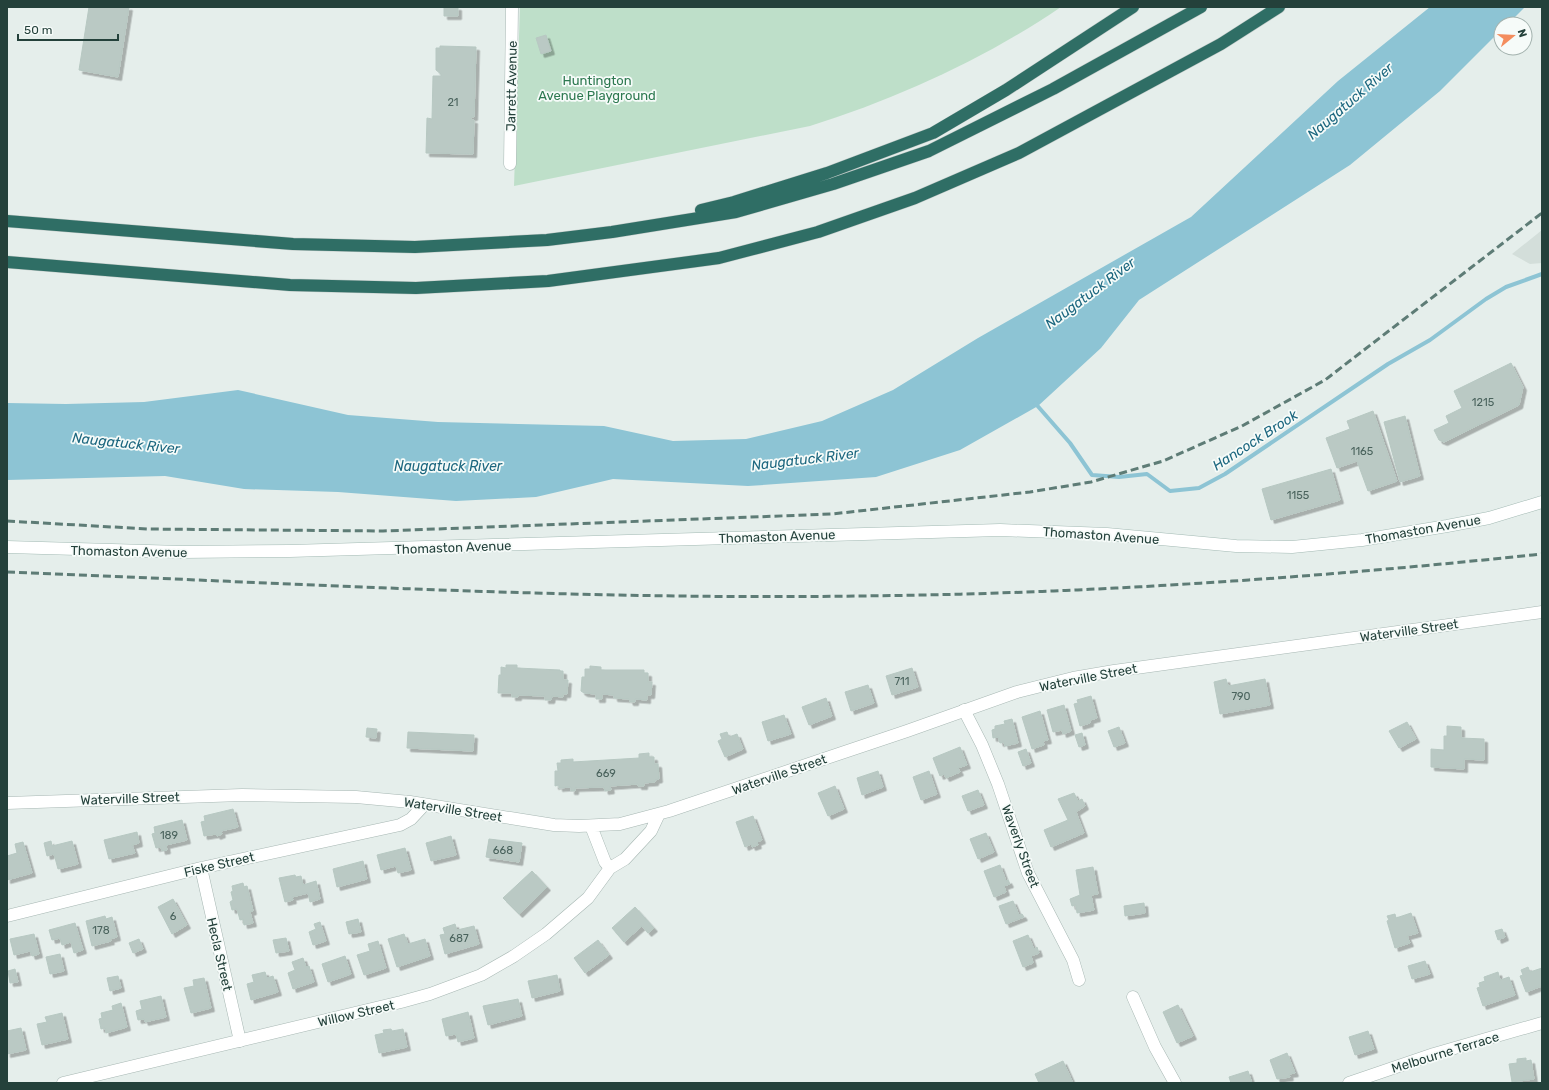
<svg xmlns="http://www.w3.org/2000/svg" width="1549" height="1090" viewBox="0 0 1549 1090" font-family="Rubik,sans-serif">
<style>
.built{fill:#d3deda}
.green{fill:#bedfc9}
.water{fill:#8dc4d4}
.lines{fill:none;stroke-linecap:round;stroke-linejoin:round}
.stream{stroke:#8dc4d4;stroke-width:4}
.building{fill:#bac9c4;stroke:#b7c8c2;filter:url(#shadow)}
.minor-casing{stroke:#a7b7b3;stroke-width:13}
.tertiary-casing{stroke:#a7b7b3;stroke-width:13}
.secondary-casing{stroke:#a3bab4;stroke-width:13}
.motorway-casing{stroke:#c2cac8;stroke-width:13}
.minor{stroke:#fff;stroke-width:12}
.tertiary{stroke:#fff;stroke-width:12}
.secondary{stroke:#fff;stroke-width:12}
.motorway{stroke:#2f6e65;stroke-width:12}
.rail{stroke:#5e7c76;stroke-width:3;stroke-dasharray:8 4;stroke-linecap:butt}
.labels{text-anchor:middle;stroke-width:3.5;stroke-linejoin:round;paint-order:stroke}
.number-label{font-size:11px;fill:#4a635d}
.park-label{font-size:13px;fill:#2d7950;stroke:#f6fbf9}
.street-label{font-size:13px;fill:#24413b;stroke:#f6fbf9}
.water-label{font-size:14px;font-style:italic;fill:#1c677f;stroke:#f6fbf9}
</style>
<defs>
<filter id="shadow"><feDropShadow dx="3.5" dy="3.5" stdDeviation="0" flood-color="#0004"/></filter>
</defs>
<rect width="100%" height="100%" fill="#e5eeeb"/>
<path class="built" d="M1542,230v33l-12,1 -18,-10z"/>
<path class="green" d="M520,7h541c-78,53 -162,91 -251,119l-296,60z"/>
<path class="water" d="M1430,7h95l-17,17h-7v6l-61,61 -90,74 -211,135 -38,48 -63,58 -78,44 -84,27 -128,9 -135,-7 -77,18 -80,4 -118,-9 -94,-3 -79,-13 -158,4v-77l59,1 78,-2 94,-12 110,25 90,7 166,4 69,15 73,-2 76,-18 71,-31 85,-52 213,-121 147,-136z"/>
<g class="lines">
<path class="stream" d="M1035,403l35,40 22,32 27,2 28,-3 23,17 29,-3 26,-14 163,-110 42,-24 56,-41 20,-12 36,-13"/>
</g>
<path class="building" d="M89,7h40l-11,70 -39,-7z
M444,7h14v9h-14z
M546,35l5,16 -10,3 -5,-16z
M440,46l36,1 -2,70h-3v3h3l-1,34 -47,-1 1,-35 5,1 1,-43h8v-2l-5,-4v-22h4z
M1511,363l12,24 -4,18 -75,37 -5,-2 -5,-10 15,-7 -3,-7 16,-8 -8,-17z
M1373,411l24,70 -29,10 -11,-30 -20,7 -11,-30 24,-9 -3,-8z
M1405,416l15,60 -20,6 -16,-60z
M1331,469l9,31 -69,20 -9,-31z
M506,665h11v3l43,2v1h3v9h5l-1,14h-4v3l-11,-1 -1,4h-6v-4l-27,-1v2h-6v-4h-14l1,-18h2v-8l5,1z
M590,666l11,1v3h43v3h4v9h4l-1,13h-4v5l-12,-1v3h-5l-1,-3 -15,-1v-3l-12,-1v5h-6v-5l-12,-1 -3,-2 1,-14h3v-8h5z
M912,668l6,19 -26,8 -6,-19z
M1226,679l2,7 37,-7 5,26 -50,9 -6,-32z
M868,685l6,18 -23,8 -6,-19z
M1091,696l6,22 -7,2v3l-10,3 -6,-22 4,-1 -1,-3z
M826,698l6,18 -23,9 -7,-18z
M1064,705l7,26 -8,3 -1,-4 -9,2 -6,-22z
M1040,711l8,29 -5,1 1,4 -12,4 -10,-32z
M784,715l7,19 -23,7 -6,-19z
M1012,719l6,24 -13,3 -1,-4 -4,1 -2,-6 -5,1 -1,-8 3,-1v-3l10,-2 -1,-3z
M1407,722l9,17 -17,9 -10,-17z
M1447,726l14,1v11l23,1v21l-20,-1v10l-33,-2v-18l13,1v-14h3z
M1119,727l6,16 -11,4 -6,-16z
M367,728l10,1 -1,9 -10,-1z
M408,732l66,3 -1,16 -66,-3z
M727,732l2,5 8,-3 6,15 -18,8 -7,-16 4,-2 -2,-5z
M1082,733l3,12 -6,2 -4,-12z
M960,747l7,18 -9,3 2,4 -14,6 -2,-4 -4,2 -7,-18z
M1026,749l5,14 -8,3 -5,-14z
M649,753v4h5v7h4l1,15 -4,1v2l-11,1v3h-6v-2l-28,2 1,4 -6,1 -1,-4 -29,1v3h-4v-4l-12,1v-3l-4,1v-15h3l-1,-8h4v-3l12,-1v3l66,-4v-4z
M878,771l5,16 -21,8 -5,-17z
M929,771l8,23 -16,6 -8,-23z
M835,786l9,23 -16,7 -10,-23z
M978,790l6,15 -16,6 -6,-15z
M1074,793l4,8 4,-2 3,7 -9,6 8,21 -33,14 -7,-17 24,-10 -10,-21z
M233,809l5,18 -17,4 1,3 -5,2 -1,-2 -12,2 -3,-14 4,-1 -1,-5z
M753,816l9,24 -5,2 1,3 -6,2 -1,-3 -6,3 -9,-25z
M182,820l5,20 -21,5 1,5 -5,1 -1,-4 -5,1 -4,-14 3,-1 -1,-6z
M137,832l2,11 -7,2 3,8 -26,6 -5,-19z
M986,833l8,19 -16,7 -8,-20z
M451,836l5,19 -25,6 -5,-18z
M489,839l33,4 -3,19 -33,-5z
M51,841l1,5 20,-5 6,23 -20,5 -4,-15 -7,2 -3,-13z
M23,842l9,31 -25,7v-24l10,-3 -2,-9z
M405,848l6,22 -13,3 -2,-7 -15,4 -4,-15z
M363,861l4,18 -30,8 -4,-18z
M1000,865l6,16 2,-1 2,4 -6,2 2,6 -12,5 -10,-26z
M1093,867l5,27 -7,1 3,15 -17,3 -1,-8 -4,1 -2,-7 10,-4 -4,-25z
M532,871l15,16 -28,27 -16,-16z
M295,875l1,2 5,-1 2,9 13,-4 4,18 -10,3 -2,-9 -16,4 1,3 -8,2 -6,-24z
M243,883l1,4 3,-1 6,25 -3,1 3,11 -9,2 -1,-6 -3,1 -3,-11 -5,1 -2,-8 3,-2 -2,-8 2,-1 -1,-5z
M173,899l14,26 -15,9 -14,-27z
M1013,901l6,14 3,-1 2,3 -18,7 -7,-18z
M1144,903l1,10 -20,3 -1,-10z
M635,907l19,21 -6,5 -6,-7 -18,16 -12,-14z
M1411,913l7,20 -11,3 3,7 -15,5 -8,-27 2,-1 -2,-4 8,-2 1,4z
M105,916l1,3 6,-2 5,20 -7,2 1,2 -19,5 -6,-25z
M358,919l3,13 -12,2 -3,-12z
M320,922l6,19 -13,4 -4,-13 7,-3 -2,-5z
M75,923l8,27 -9,3 -3,-11 -9,3 -2,-7 -8,2 -3,-10z
M455,924l2,6 17,-4 5,18 -34,10 -5,-19 5,-1 -2,-6z
M1502,929l3,8 -7,3 -3,-9z
M34,934l5,20 -7,2 -2,-5 -16,4 -4,-16z
M404,934l4,10 17,-5 5,17 -33,11 -9,-28z
M1028,935l6,14 3,-2 2,6 -8,3 2,7 -10,4 -10,-26z
M286,938l3,13 -13,2 -3,-13z
M139,939l4,10 -10,4 -4,-10z
M598,940l11,15 -24,18 -11,-15z
M378,941l8,27 -22,7 -7,-20 13,-4 -2,-7z
M60,954l4,17 -14,3 -4,-17z
M345,956l6,18 -23,8 -6,-18z
M303,958l3,9 3,-1 5,16 -21,7 -5,-16 7,-3 -3,-8z
M1425,961l5,13 -18,5 -4,-13z
M1528,967l2,5 12,-4v18l-16,6 -6,-16 3,-1 -2,-5z
M15,969l3,13 -8,1 -2,-12z
M265,972l2,6 6,-2 5,16 -27,8 -4,-16 7,-2 -2,-7z
M1498,972l2,8 9,-3 6,18 -32,11 -6,-18 3,-1 -1,-4 6,-2 -1,-4z
M557,975l3,16 -28,7 -4,-17z
M118,976l3,12 -11,3 -3,-13z
M204,978l7,30 -20,5 -7,-25 10,-2 -1,-6z
M161,996l5,21 -21,5 -1,-3 -6,1 -2,-9 6,-2 -2,-8z
M518,999l4,17 -34,9 -5,-19z
M121,1003l6,24 -21,6 -1,-5 -4,1 -2,-10 3,-1 -1,-5 12,-3 -1,-4z
M1178,1005l15,31 -16,7 -14,-31z
M468,1012l6,26 -16,4 -2,-8 -10,2 -4,-17z
M62,1013l6,26 -26,6 -5,-21 10,-2 -2,-5z
M21,1028l5,22 -19,4v-23z
M391,1029l1,2 11,-2 4,18 -28,6 -4,-18 9,-2 -1,-3z
M1368,1031l6,18 -19,6 -6,-18z
M1287,1053l8,20 -6,1 1,3 -13,2 -7,-19z
M1526,1058v3l5,-1 3,19 -22,3 -3,-18 8,-1v-4z
M1063,1061l10,22h-34l-4,-9z
M1248,1071l4,12h-21l-2,-6z"/>
<g class="lines">
<defs>
<path id="minor" d="M510,164l2,-157
M964,710l18,35 16,39 30,89 45,87 6,20
M201,868l39,173
M7,916l194,-48 199,-43 11,-6 13,-14
M1133,997l22,50 20,36
M1349,1083l85,-29 108,-31"/>
<path id="tertiary" d="M7,803l235,-8 114,2 54,5 144,23 25,1 41,-2 49,-13 238,-80 110,-39 56,-14 41,-7 428,-59
M591,826l14,36 5,6
M63,1083l338,-81 29,-8 51,-19 33,-19 32,-22 42,-36 22,-30 15,-9 26,-28 8,-17"/>
<path id="secondary" d="M7,547l175,5 108,-1 710,-21 107,4 129,12 56,1 70,-7 85,-14 42,-8 53,-16"/>
<path id="motorway" d="M701,210l33,-8 93,-29 106,-40 73,-43 127,-83
M7,221l286,23 122,3 132,-7 65,-8 124,-20 97,-28 96,-33 124,-62 148,-82
M7,262l283,23 126,3 132,-7 171,-23 99,-26 97,-34 104,-45 202,-109 58,-37"/>
</defs>
<use href="#minor" class="minor-casing"/>
<use href="#tertiary" class="tertiary-casing"/>
<use href="#secondary" class="secondary-casing"/>
<use href="#motorway" class="motorway-casing"/>
<use href="#minor" class="minor"/>
<use href="#tertiary" class="tertiary"/>
<use href="#secondary" class="secondary"/>
<use href="#motorway" class="motorway"/>
<path class="rail" d="M7,521l141,8 235,2 449,-17 198,-22 61,-10 72,-21 79,-35 83,-46 217,-167
M7,572c283,11 566,28 849,24 229,-2 458,-18 686,-42"/>
</g>
<g class="labels">
<g class="number-label">
<text x="453" y="106">21</text>
<text x="1483" y="406">1215</text>
<text x="1362" y="455">1165</text>
<text x="1298" y="499">1155</text>
<text x="902" y="685">711</text>
<text x="1241" y="700">790</text>
<text x="606" y="777">669</text>
<text x="169" y="839">189</text>
<text x="503" y="854">668</text>
<text x="173" y="920">6</text>
<text x="101" y="934">178</text>
<text x="459" y="942">687</text>
</g>
<g class="park-label">
<text x="597" y="85">Huntington<tspan x="597" dy="15">Avenue Playground</tspan></text>
</g>
<g class="street-label">
<text transform="translate(511 86) rotate(-89)" y="5">Jarrett Avenue</text>
<text transform="translate(1423 529) rotate(-10)" y="5">Thomaston Avenue</text>
<text transform="translate(1101 535) rotate(4)" y="5">Thomaston Avenue</text>
<text transform="translate(777 536) rotate(-2)" y="5">Thomaston Avenue</text>
<text transform="translate(453 547) rotate(-2)" y="5">Thomaston Avenue</text>
<text transform="translate(129 551) rotate(1)" y="5">Thomaston Avenue</text>
<text transform="translate(1409 630) rotate(-8)" y="5">Waterville Street</text>
<text transform="translate(1088 677) rotate(-11)" y="5">Waterville Street</text>
<text transform="translate(779 774) rotate(-19)" y="5">Waterville Street</text>
<text transform="translate(130 798) rotate(-2)" y="5">Waterville Street</text>
<text transform="translate(453 809) rotate(9)" y="5">Waterville Street</text>
<text transform="translate(1021 846) rotate(70)" y="5">Waverly Street</text>
<text transform="translate(219 864) rotate(-13)" y="5">Fiske Street</text>
<text transform="translate(220 954) rotate(77)" y="5">Hecla Street</text>
<text transform="translate(356 1013) rotate(-13)" y="5">Willow Street</text>
<text transform="translate(1445 1052) rotate(-17)" y="5">Melbourne Terrace</text>
</g>
<g class="water-label">
<text transform="translate(1350 101) rotate(-41)" y="5">Naugatuck River</text>
<text transform="translate(1090 293) rotate(-37)" y="5">Naugatuck River</text>
<text transform="translate(1255 440) rotate(-33)" y="5">Hancock Brook</text>
<text transform="translate(126 443) rotate(6)" y="5">Naugatuck River</text>
<text transform="translate(805 459) rotate(-7)" y="5">Naugatuck River</text>
<text x="448" y="471">Naugatuck River</text>
</g>
</g>
<rect width="1549" height="1090" fill="none" stroke="#24413b" stroke-width="16"/>
<g transform="translate(1513 36) rotate(72)"><circle r="19" fill="#f6fbf9" stroke="#a2b1ad"/>
<path d="M0-3L7 15L0 10L-7 15Z" fill="#f48d5e"/>
<text y="-6" font-size="11" font-weight="bold" text-anchor="middle" fill="#24413b">N</text>
</g>
<path d="M18 34v6h100v-6" fill="none" stroke="#24413b" stroke-width="2"/>
<text x="24" y="34" font-size="12" fill="#24413b" stroke="#f6fbf9" stroke-width="3" paint-order="stroke">50 m</text>
</svg>
